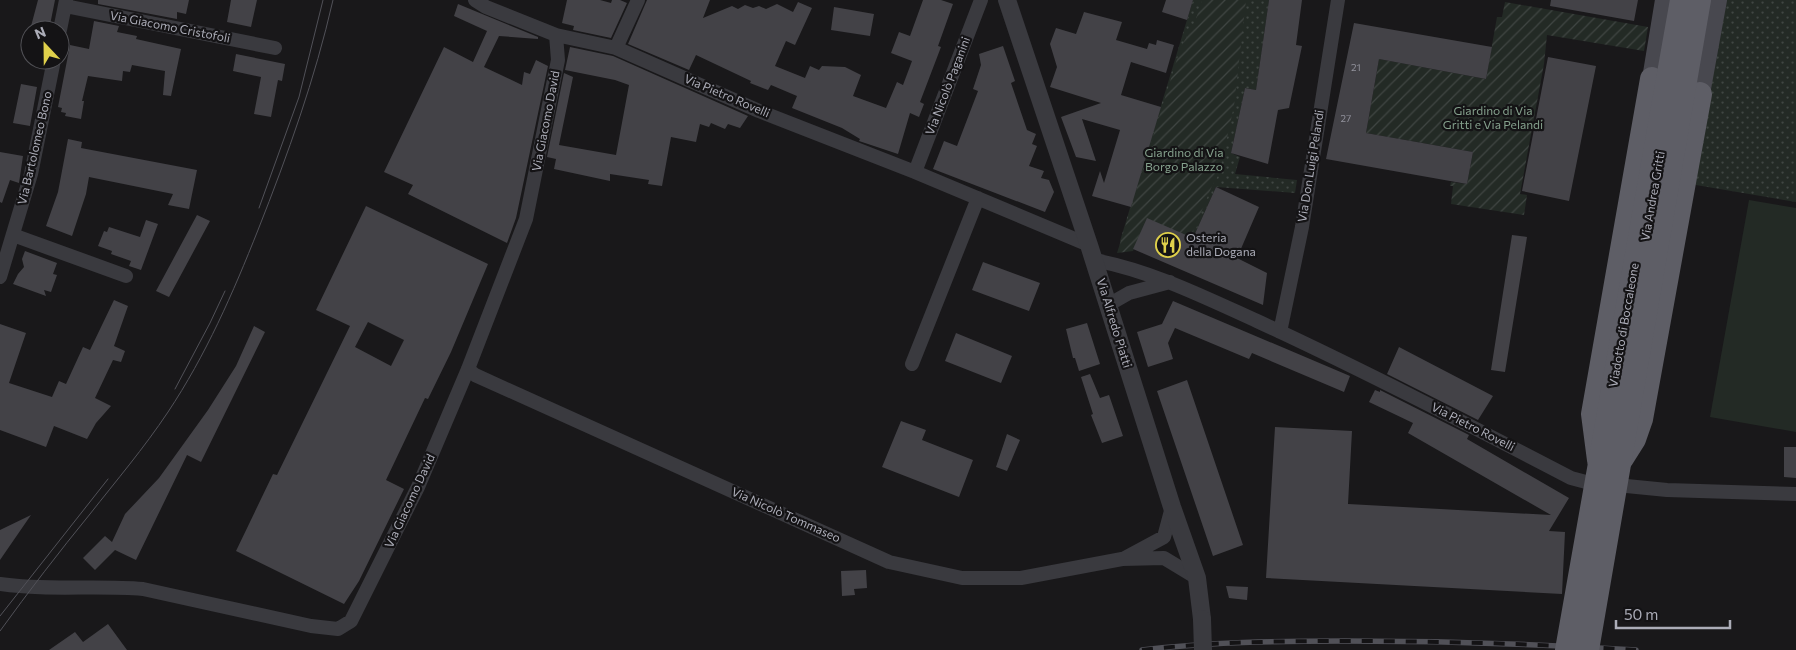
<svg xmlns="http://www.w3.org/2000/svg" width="1796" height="650" viewBox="0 0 1796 650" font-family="Commissioner,sans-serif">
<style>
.grass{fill:url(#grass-dots)}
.garden{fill:url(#garden-furrows)}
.pitch{fill:#232a25}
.building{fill:#434247;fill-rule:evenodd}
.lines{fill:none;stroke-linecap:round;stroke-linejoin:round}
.minor{stroke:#3a3a3f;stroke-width:14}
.tertiary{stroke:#3a3a3f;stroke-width:18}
.secondary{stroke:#48484f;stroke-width:20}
.trunk{stroke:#5e5e66;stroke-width:24}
.tram{stroke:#515158;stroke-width:1}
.rail-casing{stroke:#515158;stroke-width:5.5}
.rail{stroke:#141315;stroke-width:4;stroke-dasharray:11;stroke-linecap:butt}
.tertiary-bridge{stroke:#3a3a3f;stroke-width:18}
.trunk-bridge{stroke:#5e5e66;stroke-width:24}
.labels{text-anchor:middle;stroke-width:4.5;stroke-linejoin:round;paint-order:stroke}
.number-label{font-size:10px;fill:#92929c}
.street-label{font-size:12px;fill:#acadb8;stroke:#141315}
.park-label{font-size:12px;fill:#85a18d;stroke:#141315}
.poi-label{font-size:12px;fill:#acadb8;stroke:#141315;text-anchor:start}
</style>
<defs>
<pattern id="grass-dots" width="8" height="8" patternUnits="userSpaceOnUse" patternTransform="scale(1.25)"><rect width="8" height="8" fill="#232a25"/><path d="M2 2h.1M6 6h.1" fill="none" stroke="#404643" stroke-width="1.8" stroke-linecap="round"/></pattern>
<pattern id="garden-furrows" width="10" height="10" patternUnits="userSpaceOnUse" patternTransform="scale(1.25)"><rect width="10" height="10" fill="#232a25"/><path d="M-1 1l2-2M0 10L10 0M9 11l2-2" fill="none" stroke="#404643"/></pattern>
</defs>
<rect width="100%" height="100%" fill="#19181a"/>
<path class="grass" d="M1193,0h76l-13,90 -11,-2 -14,65 9,4 -5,17 62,6 -2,13 -79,-6 -23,51 -60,11 -13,-8z
M1723,0h73v202l-106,-18z"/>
<path class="garden" d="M1202,0h44l-12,106 -15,68 -7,12 -22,53 -44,-21 -13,33 -16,2 64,-207 13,-21z
M1505,2l143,25 -4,24 -97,-16 -3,29 -24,130 7,1 -3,20 -73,-11 2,-18h-3l1,-4 16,2 6,-32 -107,-19 13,-74 107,20 11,-62h5z"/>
<path class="pitch" d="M1749,200l47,8v224l-86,-15z"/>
<path class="building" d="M38,0h17l-6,30h-19z
M98,0h91l-3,14 -9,-2v7l-79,-15z
M231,0h26l-6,27 -24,-5z
M567,0h33l11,3 1,-3h8l7,3 -16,35 -38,-8 1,-4 -12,-3z
M647,0h63l-7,18 29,-12 6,3 7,-4 8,3 6,-2 7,3 11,-5 16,8 5,-10 14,6 -17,37 -9,-4 -11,25 30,12 5,-12 9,4 3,-4 23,1 16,8 -8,21 33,12 11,-26 6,3 9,-24 -21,-8 8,-21 11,4 13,-36h18l12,4 -15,42 3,1 -21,55 4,2 -5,13 -9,-4 -12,41 -39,-13 1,-2 -18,-11 -50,-20 5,-12 -26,-11 -3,5 -18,-7 1,-2 -55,-26 -7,15 -61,-26z
M1166,0h27l-6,20 -25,-8z
M1269,0h33l-6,45 6,1 -13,62 -11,2 -10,54 -37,-11 14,-65 11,2z
M1551,0h87l-4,21 -84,-15z
M458,4l80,33v2l-39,-3 -15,31 38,18 2,-13 6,2 6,-14 12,6 -32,152 -9,25 -99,-49 5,-9 -29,-13 60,-125 29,15 14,-31 -33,-15z
M834,7l40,7 -4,22 -39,-6z
M1084,12l38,10 -6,18 31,9 2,-6 7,2 1,-5 17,5 -8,28 -35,-11 -10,33 40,12 -30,100 -39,-11 8,-25 4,12 16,-53 -38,-11 14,42 -20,-4 -15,-40 40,-14 -51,-16 7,-20 -7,-23 6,-16 20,6z
M94,21l25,5 -2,6 20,4 -1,3 45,10 -10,47 -8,-1 2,-24 -33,-6 -2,7 -7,-1 -1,10 -34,-5 -6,25h2l-3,18 -16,-3 1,-3 -5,-1 1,-4 -4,-1 12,-62 19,4z
M1354,23l138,24 -6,32 -107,-20 -13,74 107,19 -6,32 -141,-25z
M1003,46l12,35 -4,2 16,47 9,4 -4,10 5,2 -8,20 15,5 -3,7 8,2 5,12 -9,20 -112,-43 11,-28 13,5 21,-55 -5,-2 8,-24 -2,-11z
M570,47l43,9 135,60 -8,12 -12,-4 -3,5 -14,-6 -2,4 -9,-3 -4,18 -25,-5 -9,49 -14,-2 1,-4 -39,-6v7l-56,-12 2,-10 -9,-2 17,-84 9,4 -14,68 57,10 13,-70 -14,-5 -50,-10z
M236,54l49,10 -3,17 -4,-1 -7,37 -17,-3 7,-37 -28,-6z
M1548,57l48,9 -27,135 -47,-10z
M21,84l16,3 -7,39 -17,-3z
M68,139l14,3 -1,6 116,22 -8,39 -21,-4 5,-11 -84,-17 -3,17 -14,42 -26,-10 12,-34z
M0,152l23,4 -4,27 -9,-3 -8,23 -2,-1z
M1216,187l43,20 -22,51 30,15 -4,32 -130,-56 14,-31 46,20z
M366,206l122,58 -37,88 -23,47 -3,-1 -39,82 18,9 -45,92 -15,23 -108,-53 37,-77 4,1 73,-149 -34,-16zM368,322l36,18 -13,26 -36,-19z
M197,215l13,6 -41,76 -13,-6z
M146,220l12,4 -17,46 -12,-4 2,-5 -20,-7 1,-3 -14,-5 6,-15 3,1 2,-5 31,10z
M1512,235l15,2 -22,135 -14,-2z
M25,251l32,12 -4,11 4,1 -6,17 -7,-2 2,6 -33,-12 5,-10 6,-7 -2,-8z
M983,262l57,21 -11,28 -57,-21z
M114,300l14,6 -14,40 11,5 -4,11 -8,-2 -18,38 16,8 -15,17 -9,16 -33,-13 -8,21 -46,-17v-106l26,9 -17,50 43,14 7,-16 7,3 17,-37 7,3z
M1173,301l177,75 -6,16 -92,-39 -3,6 -74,-31 -7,15 5,16 -25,8 -11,-35 25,-8z
M1087,323l13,41 -21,7 -4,-13h-2l-7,-29z
M254,326l11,6 -64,130 -14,-7 -51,105 -21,-10 -20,20 -12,-12 22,-22 7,6 13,-28 34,-36 49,-68 28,-44z
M956,333l56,23 -11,27 -56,-22z
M1399,347l94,49 -15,24 -91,-46z
M1090,374l10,24 9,-3 14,41 -21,7 -11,-28 2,-1 -12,-37z
M1187,380l56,165 -30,11 -56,-165z
M1375,390l5,2v-2l89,45 -2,4 102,59 -20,33 16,1 -3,62 -296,-16 9,-151 77,4 -4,73 203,11 -143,-82 5,-10 -44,-21z
M901,421l25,9 -4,10 51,20 -14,37 -77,-30z
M1007,434l13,6 -13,31 -11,-4z
M1784,447h12v31l-12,-1z
M31,515l-31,45v-30z
M866,570l1,18 -13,1 1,6 -13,1 -1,-25z
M1226,586l22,1 -1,13 -18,-2z
M108,624l19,26h-78l26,-18 8,10z"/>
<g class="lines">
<path class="minor" d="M475,0l11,7 70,28 60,13 143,63 156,61 174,73
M65,6l210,42
M60,30l6,-30
M616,48l22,-48
M915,172l66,-172
M13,235l113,41
M1094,260c58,11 110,37 163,61 106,49 210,103 314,157l15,4 81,8 129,4
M0,277l31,-103 23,-114
M1108,305l21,-12 41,-11
M1280,332l22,-105 36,-227
M912,364l66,-166
M468,369l7,6 414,187 73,16h59l101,-19 42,-1 33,20
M1125,558l39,-21 8,-30
M0,584c48,7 96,1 143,5l168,37 27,3 13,-8 67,-134 50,-118 58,-150 32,-159 -2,-25"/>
<path class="tertiary" d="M1007,0l82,245 83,262 25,71 5,41"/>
<path class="secondary" d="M1652,79l13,-79
M1700,94l17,-94"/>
<path class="trunk" d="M1622,458l12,-19 7,-20 59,-325
M1599,460l-6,-46 59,-335"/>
<path class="tram" d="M259,208l40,-111 24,-97
M175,389l35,-66 15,-32
M0,616l108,-137
M0,631c29,-40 59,-79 90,-117 26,-33 54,-66 78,-102 38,-57 65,-119 90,-182 30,-76 57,-151 75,-230"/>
<defs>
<path id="rail" d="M1142,650c67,-8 135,-9 203,-9 98,0 194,3 291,9"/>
</defs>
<use href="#rail" class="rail-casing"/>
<use href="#rail" class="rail"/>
<path class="tertiary-bridge" d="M1202,619l1,31"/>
<path class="trunk-bridge" d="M1567,650l115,-650
M1587,650l112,-650"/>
</g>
<defs>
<symbol id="restaurant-ring" viewBox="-11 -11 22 22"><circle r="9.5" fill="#141315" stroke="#dfd04b" stroke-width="1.5"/><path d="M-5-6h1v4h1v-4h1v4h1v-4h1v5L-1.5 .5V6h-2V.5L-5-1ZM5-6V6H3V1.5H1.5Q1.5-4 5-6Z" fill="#dfd04b"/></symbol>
</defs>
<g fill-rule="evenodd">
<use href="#restaurant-ring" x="1154" y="231" width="28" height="28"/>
</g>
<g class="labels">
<g class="number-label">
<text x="1356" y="71">21</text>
<text x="1346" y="122">27</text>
</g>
<g class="street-label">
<text transform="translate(170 27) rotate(11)" y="4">Via Giacomo Cristofoli</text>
<text transform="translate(948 86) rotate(-69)" y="4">Via Nicolò Paganini</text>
<text transform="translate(727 96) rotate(23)" y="4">Via Pietro Rovelli</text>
<text transform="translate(546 121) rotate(-79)" y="4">Via Giacomo David</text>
<text transform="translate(35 148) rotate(-77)" y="4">Via Bartolomeo Bono</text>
<text transform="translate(1311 166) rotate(-81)" y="4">Via Don Luigi Pelandi</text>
<text transform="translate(1653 196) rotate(-80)" y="4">Via Andrea Gritti</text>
<text transform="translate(1114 323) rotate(73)" y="4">Via Alfredo Piatti</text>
<text transform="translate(1624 325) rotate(-80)" y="4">Viadotto di Boccaleone</text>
<text transform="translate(1473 427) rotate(27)" y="4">Via Pietro Rovelli</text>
<text transform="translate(410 501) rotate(-65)" y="4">Via Giacomo David</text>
<text transform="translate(786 515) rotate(24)" y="4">Via Nicolò Tommaseo</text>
</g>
<g class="park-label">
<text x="1493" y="115">Giardino di Via<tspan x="1493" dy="14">Gritti e Via Pelandi</tspan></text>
<text x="1184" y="157">Giardino di Via<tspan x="1184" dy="14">Borgo Palazzo</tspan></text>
</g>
<g class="poi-label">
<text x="1186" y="242">Osteria<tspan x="1186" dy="14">della Dogana</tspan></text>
</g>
</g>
<g transform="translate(45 45) rotate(338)"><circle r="24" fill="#141315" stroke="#515156"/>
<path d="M0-4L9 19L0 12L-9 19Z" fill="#dfd04b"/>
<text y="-8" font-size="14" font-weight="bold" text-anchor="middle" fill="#acadb8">N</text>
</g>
<path d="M1616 620v8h114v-8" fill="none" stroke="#acadb8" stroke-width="2.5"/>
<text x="1624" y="620" font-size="15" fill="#acadb8" stroke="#141315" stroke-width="4" paint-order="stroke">50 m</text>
</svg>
